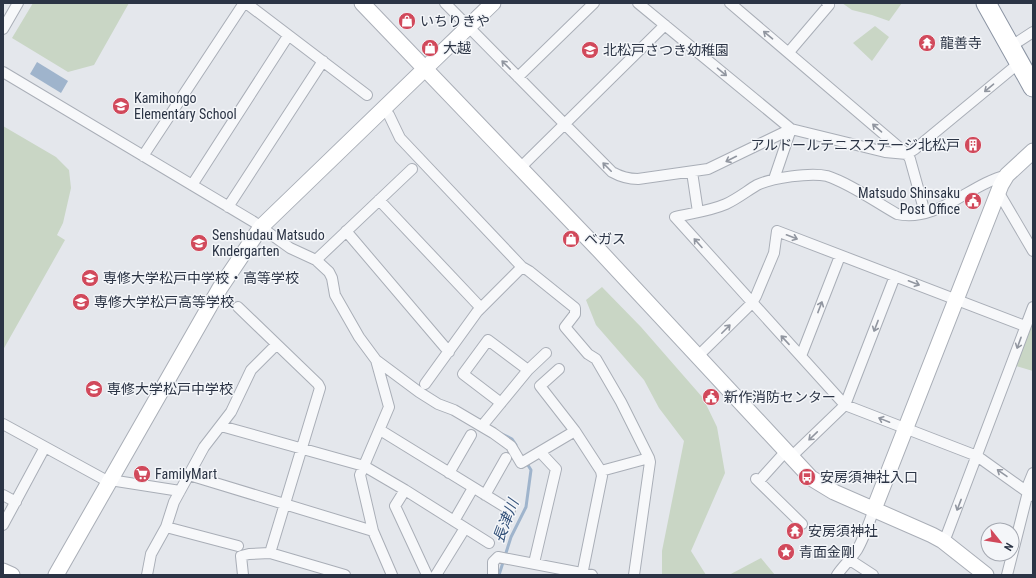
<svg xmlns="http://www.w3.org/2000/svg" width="1036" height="578" viewBox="0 0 1036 578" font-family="'Roboto Condensed','Noto Sans JP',sans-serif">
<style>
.green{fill:#c9d6c5}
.water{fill:#9fb4cc}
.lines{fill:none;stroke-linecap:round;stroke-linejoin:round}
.stream{stroke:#9fb4cc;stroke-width:3}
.street-casing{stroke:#a9aeb7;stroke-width:12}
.secondary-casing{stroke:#a9aeb7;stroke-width:17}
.highway-casing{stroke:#8b94a3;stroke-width:21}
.street{stroke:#f7f8fa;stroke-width:10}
.secondary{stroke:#fff;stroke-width:15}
.highway{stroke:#fff;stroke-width:19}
.oneway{stroke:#9196a0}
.labels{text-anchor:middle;stroke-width:3;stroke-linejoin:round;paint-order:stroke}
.poi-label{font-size:14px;fill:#2b3445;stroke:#f4f6f9;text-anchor:start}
.water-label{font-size:15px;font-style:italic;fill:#34527a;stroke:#f4f6f9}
</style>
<rect width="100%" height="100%" fill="#e4e7ec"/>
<path class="green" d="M33,3h96l-35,62 -26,7 -56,-34z
M842,3h60l-13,18 -17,-6 -20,-5z
M875,26l14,11 -17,24 -19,-18z
M3,126l53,31 13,13 2,18 -8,35 -6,12 8,5 -62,110z
M602,287l39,40 62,71 14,29 8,46 -34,78 15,24h-44v-24l22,-110 -25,-33 -15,-28 -48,-55 -10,-25z
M1033,321v50l-17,-5z
M761,558l14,17h-46z"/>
<path class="water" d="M37,62l31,19 -7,12 -31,-19z"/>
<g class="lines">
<path class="stream" d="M502,434l10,5 4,6
M499,575l12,-38 15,-30 5,-37 -5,-8"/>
<defs>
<path id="street" d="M246,3l121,92
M445,3l167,169c9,5 16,7 26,7l70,-10 83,-40
M638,3l153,126 94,23 22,2 8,-5 104,-86
M730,3l177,151 3,5 15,54
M3,29l15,-26
M1010,47l23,-15
M789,52l40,-47 -2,-2
M3,72l251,150 36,26 26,12 13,12 3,6 3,17 24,42 17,23 43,32 19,12 16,6 39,23 18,13 10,17 54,-32
M518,77l76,-74
M383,109l6,6 11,23 122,129 7,4 46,37v6l-10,13 23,27 8,5 25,43 28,56 1,4 -16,113
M143,156l101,-153
M520,168l145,-143
M692,172l6,40
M1007,175c-37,9 -70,48 -110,39 -23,-13 -46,-30 -70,-38 -17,-4 -55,2 -70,9 -10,6 -20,14 -31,19 -16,7 -34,9 -51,13l170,188 132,51 56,40
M774,179l17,-50
M192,185l96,-149
M999,193l34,58
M379,200l102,108
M228,207l95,-146
M346,231l103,121
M316,260l96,-91
M238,307l80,77 2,4 -50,165 75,22
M698,356l54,-53 4,-7 18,-43 3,-22 248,95
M801,356l39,-100
M376,360l13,47 -29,68 13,56 19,44
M559,369l-19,17 35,45 26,40
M425,384l52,-72 45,-45
M501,403l-38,-29 25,-34 40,30
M3,424l106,58
M221,426l143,40 41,24 84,53
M482,426l46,-56 18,-17
M380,430l130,80
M791,457l54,-52 50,-129
M449,473l22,-38
M189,475l184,56
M756,479l46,45
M110,480l70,11
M759,481l27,-30
M405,490l-10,16 32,69
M1026,490l7,-17
M3,495l13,7
M485,495l21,-37
M454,521l19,-33
M3,525l42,-78
M166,527l72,19
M943,541l4,-7 86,-227
M850,560l23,15
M534,563l22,-94 -15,-16
M147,575l4,-21 15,-27 8,-25 30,-55 27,-35 20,-42 25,-25
M243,575l-2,-19 8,-2 21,-1
M436,575l29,-47
M493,575v-13l5,-5 94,18
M582,575l20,-99 -1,-5 48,-13
M837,575c6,-9 14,-16 20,-25 7,-12 12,-27 17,-41
M1007,575l21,-83"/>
<path id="secondary" d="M362,3l235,245 214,230 23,14 98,43 11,6 43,34
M874,509l127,-324 6,-10 26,-24
M3,571l9,4
M56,575l164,-287 41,-61 232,-224"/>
<path id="highway" d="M986,3l47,84"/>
</defs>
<use href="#street" class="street-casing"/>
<use href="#secondary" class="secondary-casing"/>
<use href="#highway" class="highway-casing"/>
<use href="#street" class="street"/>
<use href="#secondary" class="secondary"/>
<use href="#highway" class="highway"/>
</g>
<defs><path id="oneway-shaft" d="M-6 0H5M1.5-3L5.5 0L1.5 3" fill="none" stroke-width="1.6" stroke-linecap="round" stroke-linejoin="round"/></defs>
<g class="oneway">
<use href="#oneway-shaft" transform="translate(768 35) rotate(-140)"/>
<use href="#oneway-shaft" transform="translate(506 65) rotate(-135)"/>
<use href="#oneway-shaft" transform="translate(722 72) rotate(40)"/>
<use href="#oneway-shaft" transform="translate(989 88) rotate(140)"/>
<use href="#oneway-shaft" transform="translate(877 128) rotate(-139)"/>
<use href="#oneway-shaft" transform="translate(731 159) rotate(153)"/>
<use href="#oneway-shaft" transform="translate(607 167) rotate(-135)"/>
<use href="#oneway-shaft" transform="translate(792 237) rotate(21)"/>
<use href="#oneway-shaft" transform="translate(698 243) rotate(-132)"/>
<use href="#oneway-shaft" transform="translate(914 283) rotate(21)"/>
<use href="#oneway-shaft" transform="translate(820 307) rotate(-69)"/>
<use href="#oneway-shaft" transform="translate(876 326) rotate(111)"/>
<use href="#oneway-shaft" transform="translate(726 329) rotate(-45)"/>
<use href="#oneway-shaft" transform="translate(785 340) rotate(-133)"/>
<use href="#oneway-shaft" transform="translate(1019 343) rotate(110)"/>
<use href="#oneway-shaft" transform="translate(884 420) rotate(-158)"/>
<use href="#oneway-shaft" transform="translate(813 436) rotate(136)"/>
<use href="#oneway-shaft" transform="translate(1002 473) rotate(-145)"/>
<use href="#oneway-shaft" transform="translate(959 505) rotate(111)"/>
</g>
<defs>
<symbol id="shop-disc" viewBox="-11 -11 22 22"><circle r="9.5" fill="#d1495b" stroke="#f4f6f9"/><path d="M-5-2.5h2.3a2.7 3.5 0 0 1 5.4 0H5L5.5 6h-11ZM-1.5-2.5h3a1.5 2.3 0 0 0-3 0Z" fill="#fff"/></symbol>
<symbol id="temple-disc" viewBox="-11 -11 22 22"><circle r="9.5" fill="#d1495b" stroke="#f4f6f9"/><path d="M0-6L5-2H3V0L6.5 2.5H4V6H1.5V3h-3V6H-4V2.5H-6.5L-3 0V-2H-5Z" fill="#fff"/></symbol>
<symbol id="school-disc" viewBox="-11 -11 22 22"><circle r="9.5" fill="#d1495b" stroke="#f4f6f9"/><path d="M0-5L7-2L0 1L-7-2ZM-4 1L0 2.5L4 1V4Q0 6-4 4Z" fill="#fff"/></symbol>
<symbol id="building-disc" viewBox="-11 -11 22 22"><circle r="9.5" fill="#d1495b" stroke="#f4f6f9"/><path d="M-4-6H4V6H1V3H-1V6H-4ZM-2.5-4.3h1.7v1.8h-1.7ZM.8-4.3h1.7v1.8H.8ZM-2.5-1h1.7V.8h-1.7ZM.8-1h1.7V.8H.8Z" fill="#fff"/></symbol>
<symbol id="civic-disc" viewBox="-11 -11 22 22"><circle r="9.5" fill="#d1495b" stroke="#f4f6f9"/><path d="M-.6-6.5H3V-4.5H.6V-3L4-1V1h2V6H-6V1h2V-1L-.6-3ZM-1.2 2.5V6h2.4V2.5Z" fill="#fff"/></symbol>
<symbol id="supermarket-disc" viewBox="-11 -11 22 22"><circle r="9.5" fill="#d1495b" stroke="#f4f6f9"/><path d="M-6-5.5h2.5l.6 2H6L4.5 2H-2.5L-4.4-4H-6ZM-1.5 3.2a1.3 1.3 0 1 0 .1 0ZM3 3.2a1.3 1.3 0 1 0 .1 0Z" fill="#fff"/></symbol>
<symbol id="bus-disc" viewBox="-11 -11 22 22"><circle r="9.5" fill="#d1495b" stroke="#f4f6f9"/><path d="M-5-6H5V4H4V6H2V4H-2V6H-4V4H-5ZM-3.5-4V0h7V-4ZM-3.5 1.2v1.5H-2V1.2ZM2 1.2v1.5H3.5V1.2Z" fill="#fff"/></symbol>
<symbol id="sight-disc" viewBox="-11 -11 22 22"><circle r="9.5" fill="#d1495b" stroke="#f4f6f9"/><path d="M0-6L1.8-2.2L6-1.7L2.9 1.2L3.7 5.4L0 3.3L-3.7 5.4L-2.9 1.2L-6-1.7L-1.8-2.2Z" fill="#fff"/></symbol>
</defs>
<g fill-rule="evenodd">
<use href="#shop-disc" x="397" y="11" width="20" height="20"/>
<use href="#temple-disc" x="917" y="33" width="20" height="20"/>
<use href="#shop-disc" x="420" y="38" width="20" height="20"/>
<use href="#school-disc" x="580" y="40" width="20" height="20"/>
<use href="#school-disc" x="111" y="96" width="20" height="20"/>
<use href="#building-disc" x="963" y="135" width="20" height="20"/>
<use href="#civic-disc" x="963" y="191" width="20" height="20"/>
<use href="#shop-disc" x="561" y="229" width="20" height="20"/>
<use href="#school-disc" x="189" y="233" width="20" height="20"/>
<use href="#school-disc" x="80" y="268" width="20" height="20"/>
<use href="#school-disc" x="71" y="292" width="20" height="20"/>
<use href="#school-disc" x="84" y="379" width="20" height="20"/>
<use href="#civic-disc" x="701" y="387" width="20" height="20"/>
<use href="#supermarket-disc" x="132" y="464" width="20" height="20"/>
<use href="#bus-disc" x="797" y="467" width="20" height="20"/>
<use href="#temple-disc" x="785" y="521" width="20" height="20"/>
<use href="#sight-disc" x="776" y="542" width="20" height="20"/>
</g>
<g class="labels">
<g class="poi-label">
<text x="420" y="26">いちりきや</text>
<text x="940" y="48">龍善寺</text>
<text x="443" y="53">大越</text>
<text x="603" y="55">北松戸さつき幼稚園</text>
<text x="134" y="103">Kamihongo<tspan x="134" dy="16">Elementary School</tspan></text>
<text x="960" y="150" text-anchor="end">アルドールテニスステージ北松戸</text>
<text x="960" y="198" text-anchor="end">Matsudo Shinsaku<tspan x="960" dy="16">Post Office</tspan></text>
<text x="212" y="240">Senshudau Matsudo<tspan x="212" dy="16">Kndergarten</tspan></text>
<text x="584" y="244">ベガス</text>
<text x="103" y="283">専修大学松戸中学校・高等学校</text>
<text x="94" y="307">専修大学松戸高等学校</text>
<text x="107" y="394">専修大学松戸中学校</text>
<text x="724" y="402">新作消防センター</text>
<text x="155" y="479">FamilyMart</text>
<text x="820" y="482">安房須神社入口</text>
<text x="808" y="536">安房須神社</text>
<text x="799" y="557">青面金剛</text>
</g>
<g class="water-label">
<text transform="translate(506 521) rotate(-69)" y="5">長津川</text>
</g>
</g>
<rect width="1036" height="578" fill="none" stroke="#2b3445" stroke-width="8"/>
<g transform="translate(1000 542) rotate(120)"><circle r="19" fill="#f4f6f9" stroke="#a4a8b1"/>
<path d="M0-3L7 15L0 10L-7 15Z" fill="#d1495b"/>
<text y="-6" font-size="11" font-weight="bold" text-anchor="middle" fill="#2b3445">N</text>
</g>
</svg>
